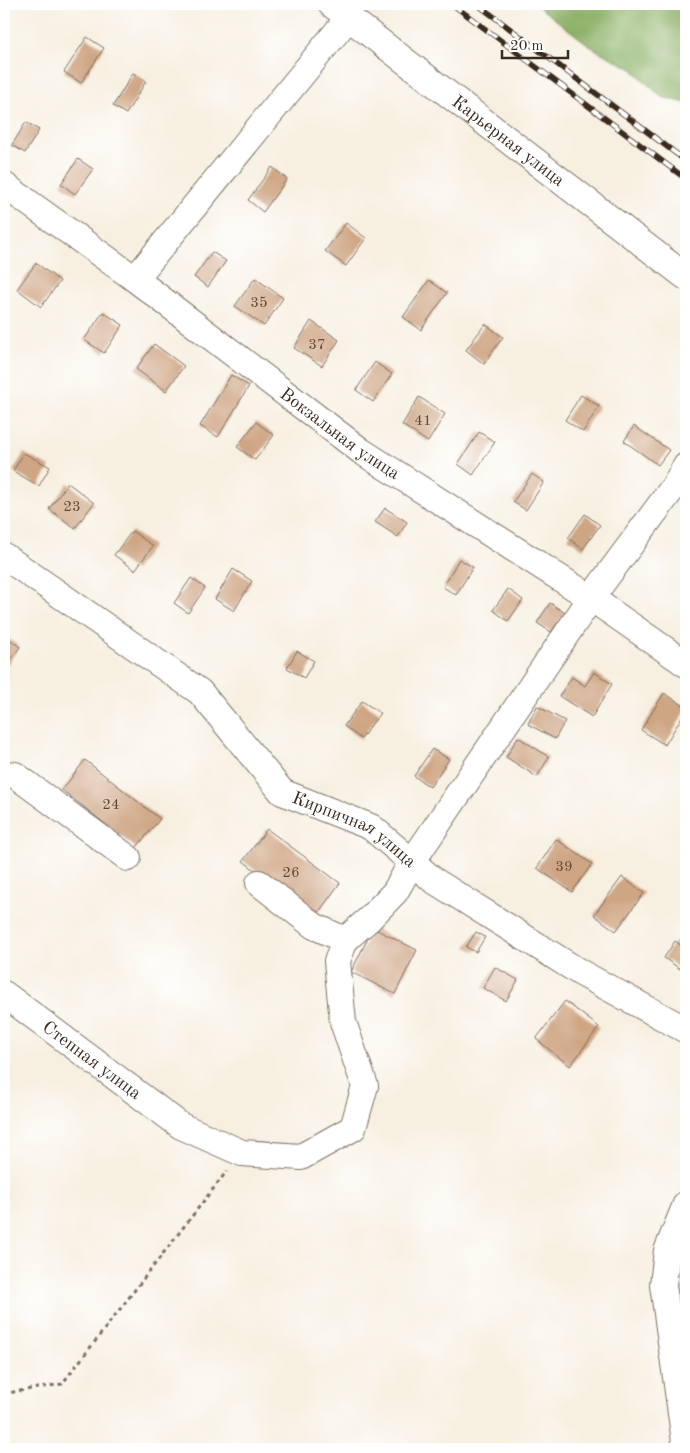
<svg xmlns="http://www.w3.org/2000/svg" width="690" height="1453" viewBox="0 0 690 1453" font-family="'Old Standard TT',serif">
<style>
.green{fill:#b1ce75;stroke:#767c4a}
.forest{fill:#8cb166;stroke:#646e42}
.building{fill:#cfa684}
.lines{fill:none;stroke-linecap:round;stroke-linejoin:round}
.minor-casing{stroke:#7d6f62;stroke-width:28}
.path{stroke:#7d6f62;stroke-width:3;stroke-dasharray:4 4;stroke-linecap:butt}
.minor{stroke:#fff;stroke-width:26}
.rail-casing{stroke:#3b2a1e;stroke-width:5.5}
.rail{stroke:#fff;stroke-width:4;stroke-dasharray:11;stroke-linecap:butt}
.labels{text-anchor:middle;stroke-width:4;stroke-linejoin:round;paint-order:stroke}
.number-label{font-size:15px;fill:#604938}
.street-label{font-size:18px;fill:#3b2a1e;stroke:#fff}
</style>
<rect width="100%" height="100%" fill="#fff"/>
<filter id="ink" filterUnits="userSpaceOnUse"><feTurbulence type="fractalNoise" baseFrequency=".02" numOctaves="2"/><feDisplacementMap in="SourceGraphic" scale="10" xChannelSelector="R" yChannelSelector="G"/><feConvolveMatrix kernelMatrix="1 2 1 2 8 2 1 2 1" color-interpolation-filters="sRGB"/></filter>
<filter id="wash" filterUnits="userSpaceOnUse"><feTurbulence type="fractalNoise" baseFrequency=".0096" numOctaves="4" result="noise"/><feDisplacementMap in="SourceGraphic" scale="20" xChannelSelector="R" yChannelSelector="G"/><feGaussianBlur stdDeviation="1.12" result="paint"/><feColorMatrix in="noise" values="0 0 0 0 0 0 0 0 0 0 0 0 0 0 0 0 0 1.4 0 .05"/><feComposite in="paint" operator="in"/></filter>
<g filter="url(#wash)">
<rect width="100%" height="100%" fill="#f7f0e1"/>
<path class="green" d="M686,1236v92l-1,-16 -12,-40z"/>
<path class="forest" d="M535,4h151v99l-25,-6 -29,-28 -38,-20z"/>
<g id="blocks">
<path class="building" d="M87,37l17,11 -23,35 -17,-11z
M133,73l13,8 -20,33 -13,-8z
M26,122l13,8 -14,23 -13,-8z
M78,159l15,10 -18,25 -14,-10z
M272,167l15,12 -24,33 -15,-12z
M346,223l20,15 -20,28 -21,-15z
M212,252l14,9 -18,26 -14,-10z
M36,263l24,18 -19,26 -24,-18z
M255,278l28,20 -19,28 -29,-20z
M429,280l18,13 -26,37 -18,-13z
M103,312l20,13 -19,28 -20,-13z
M311,321l28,19 -17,26 -28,-18z
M485,324l18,13 -19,27 -18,-14z
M154,344l30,22 -18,25 -30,-22z
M375,362l17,12 -19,28 -17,-12z
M231,375l18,11 -31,51 -18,-11z
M581,395l18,11 -16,26 -18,-12z
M419,397l26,17 -17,28 -26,-17z
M256,422l18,13 -19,25 -18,-13z
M634,426l35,24 -11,15 -34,-24z
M479,432l16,10 -22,33 -15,-11z
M24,453l26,14 -11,19 -26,-15z
M532,474l12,8 -18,28 -13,-8z
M68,483l26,20 -19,25 -26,-19z
M385,508l22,14 -9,15 -23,-15z
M585,514l15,11 -17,24 -15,-11z
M132,531l21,15 -18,24 -21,-15z
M459,559l14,8 -17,28 -13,-8z
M233,569l19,12 -18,30 -19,-12z
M191,578l14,10 -17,25 -14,-10z
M508,589l15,11 -15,21 -15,-11z
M550,603l15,10 -14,19 -14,-9z
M4,635l16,12 -16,22z
M297,651l17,10 -10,17 -17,-10z
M594,672l18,12 -20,33 -33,-21 13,-19 13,9z
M664,693l22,14v3l-21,35 -24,-15z
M362,701l18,12 -19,26 -17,-13z
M537,706l28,15 -10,18 -27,-15z
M518,737l31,20 -12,20 -31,-20z
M432,749l17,10 -19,28 -16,-11z
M85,760l75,59 -24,29 -74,-58z
M267,829l73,54 -24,33 -73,-55z
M556,839l36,25 -20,28 -35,-24z
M622,877l22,16 -28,38 -22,-16z
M373,928l44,22 -22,44 -44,-22z
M476,932l9,5 -9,15 -10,-5z
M675,941l11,8v24l-22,-15z
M495,967l23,13 -12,21 -23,-13z
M565,1001l34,26 -29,39 -34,-27z"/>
</g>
</g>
<g filter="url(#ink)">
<use href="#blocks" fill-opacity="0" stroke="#7d6f62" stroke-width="1"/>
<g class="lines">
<defs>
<g id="minor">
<path id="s1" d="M331,4l355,273"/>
<path id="s2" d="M4,185l131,94 226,172 230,147 95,66"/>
<path d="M135,279l214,-262"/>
<path id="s3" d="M4,556l196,136 82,100 89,35 62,53 148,93 105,57"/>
<path d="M4,774l11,1 113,83"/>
<path d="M259,883l55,43 31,14"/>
<path id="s4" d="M4,994l177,132 61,27 59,4 52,-29 12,-42 -22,-64 -6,-61 8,-21 24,-21 26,-27 17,-30 179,-264 84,-113 11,-19"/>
<path d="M686,1449l-23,-164 4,-34 19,-47"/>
</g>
</defs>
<use href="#minor" class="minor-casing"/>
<path class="path" d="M4,1396l9,-4 49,-8 165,-213"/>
<use href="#minor" class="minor"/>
<defs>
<path id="rail" d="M452,4l234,175
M477,4l209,157"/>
</defs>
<use href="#rail" class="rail-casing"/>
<use href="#rail" class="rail"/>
</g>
</g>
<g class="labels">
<g class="number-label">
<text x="259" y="307">35</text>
<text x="317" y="349">37</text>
<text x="423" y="425">41</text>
<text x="72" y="511">23</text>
<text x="111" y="809">24</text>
<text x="564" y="871">39</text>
<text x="291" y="877">26</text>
</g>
<g class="street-label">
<text dy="6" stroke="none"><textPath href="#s1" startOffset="224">Карьерная улица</textPath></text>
<text dy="6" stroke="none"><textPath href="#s2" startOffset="418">Вокзальная улица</textPath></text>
<text dy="6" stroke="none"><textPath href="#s3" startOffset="450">Кирпичная улица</textPath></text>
<text dy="6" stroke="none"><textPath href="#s4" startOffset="110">Степная улица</textPath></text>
</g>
</g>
<rect width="690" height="1453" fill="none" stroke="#fff" stroke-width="20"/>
<path d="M502 50v8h66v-8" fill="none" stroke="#3b2a1e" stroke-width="2.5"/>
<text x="510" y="50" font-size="15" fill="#3b2a1e" stroke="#ffffff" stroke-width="4" paint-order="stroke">20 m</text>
</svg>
